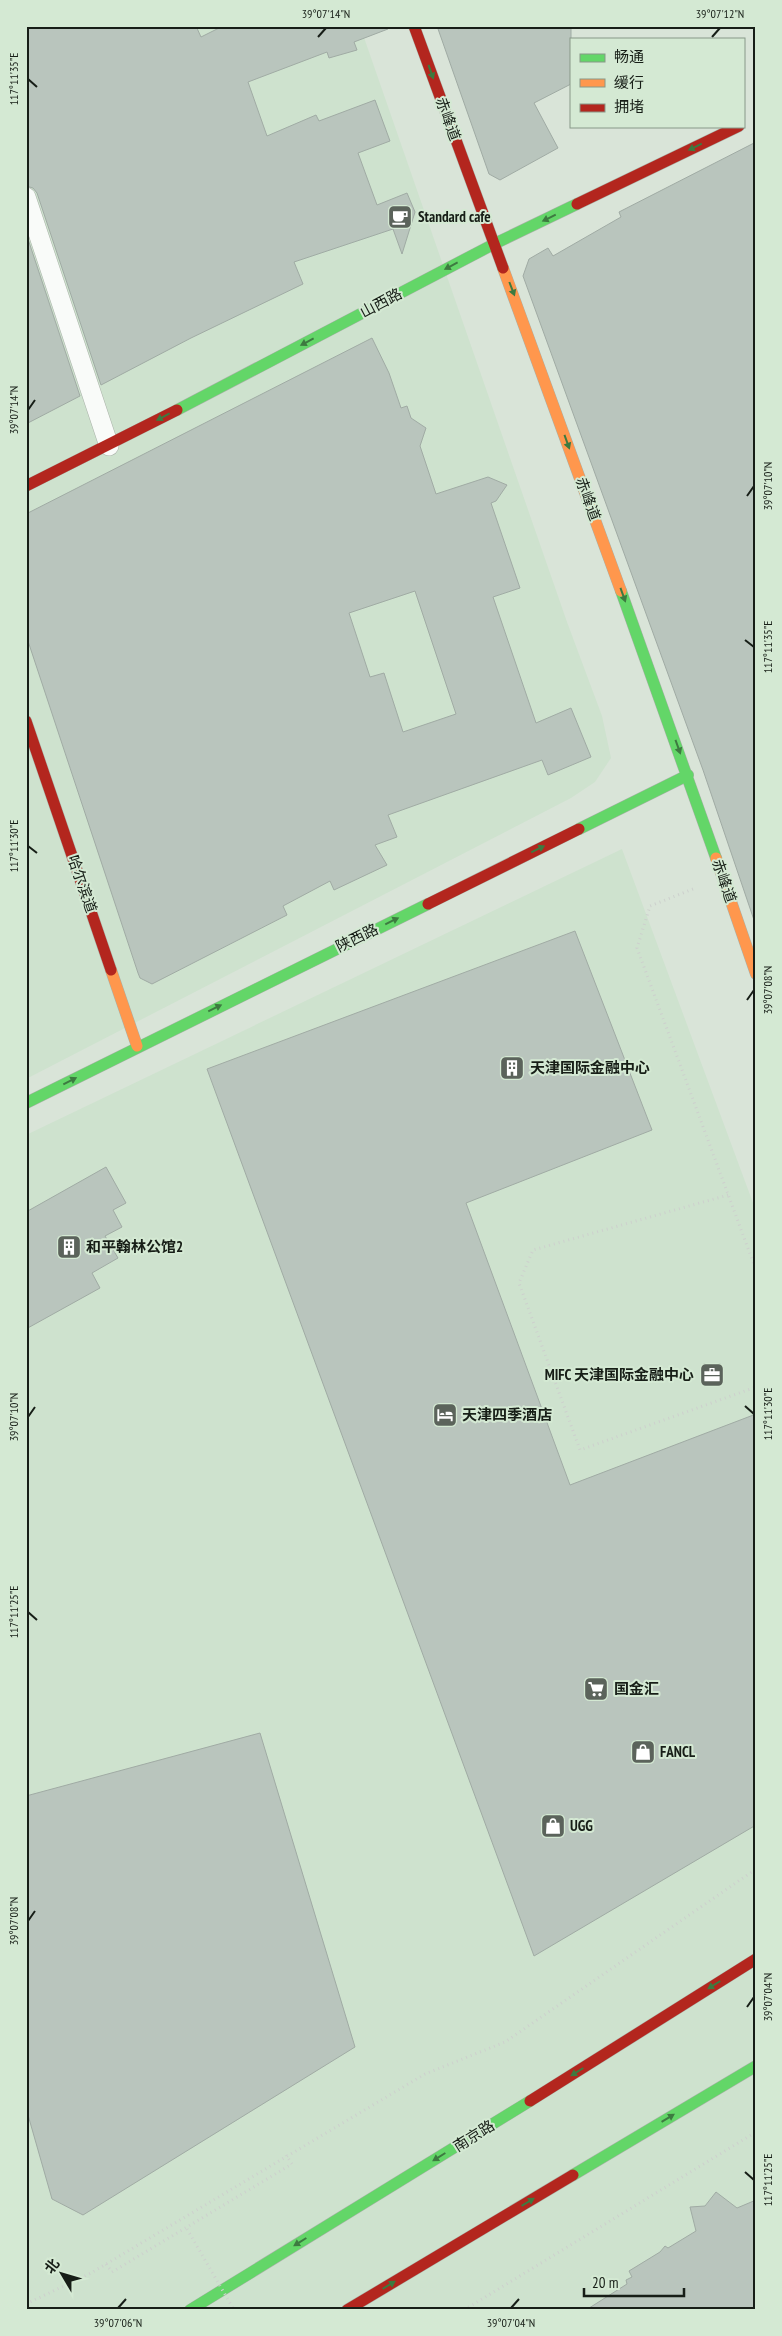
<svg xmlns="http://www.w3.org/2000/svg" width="782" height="2336" viewBox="0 0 782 2336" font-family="'PT Sans Narrow','Noto Sans SC',sans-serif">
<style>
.built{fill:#cee2ce}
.building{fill:#b9c5bd;stroke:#a0aba4;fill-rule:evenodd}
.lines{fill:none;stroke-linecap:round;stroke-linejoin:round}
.lane-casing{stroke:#a9b1a8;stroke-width:20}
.fast-casing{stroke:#a9b1a8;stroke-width:12}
.slow-casing{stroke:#a9b1a8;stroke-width:12}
.jam-casing{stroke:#a9b1a8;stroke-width:12}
.path{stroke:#cdd0cd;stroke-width:3;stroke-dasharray:1 4;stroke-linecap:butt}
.lane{stroke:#f9fbf9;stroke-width:19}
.fast{stroke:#63d668;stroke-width:11}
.slow{stroke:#ff974d;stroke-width:11}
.jam{stroke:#b3261e;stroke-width:11}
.path-bridge{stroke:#cdd0cd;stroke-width:3;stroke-dasharray:1 4;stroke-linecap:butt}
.oneway{fill:#3d7a40}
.ticks{fill:none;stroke:#171e17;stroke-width:2}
.labels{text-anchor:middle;stroke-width:4;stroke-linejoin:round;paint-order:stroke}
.street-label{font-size:15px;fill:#171e17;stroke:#d4e9d3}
.poi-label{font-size:15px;font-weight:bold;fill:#171e17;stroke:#d4e9d3;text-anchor:start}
.neatline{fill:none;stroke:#171e17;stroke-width:2}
.ticks-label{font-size:12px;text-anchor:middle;fill:#171e17}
</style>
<rect width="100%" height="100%" fill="#d9e4d8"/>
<path class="built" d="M26,26h334l207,596 35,94 9,42 -16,24 -24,16 -545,281z
M622,849l134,362v1099h-730v-1175z"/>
<path class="building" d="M26,26h170l5,11 22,-11h165v3l-34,13 3,8 -28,8 -2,-6 -79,30 19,54 49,-21 3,6 56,-21 15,41 -32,12 19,52 30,-12 8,19 -13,42 -9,-25 -99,33 9,22 -112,54 -90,47 -64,-192 -4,-5 -7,-2z
M437,26h134v58l-37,19 24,45 -58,32 -11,-6z
M756,142v781h-1l-52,-153 -180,-494 6,-17 19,-11 5,8 68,-39 -2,-5z
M26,233l54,163 -54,28z
M372,338l17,35 12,35 6,-2 4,12 15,10 -6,18 16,48 52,-17 19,8 -11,16 -5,2 29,85 -27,9 43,126 35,-15 20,49 -43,18 -6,-15 -154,55 9,22 -22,8 12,20 -53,25 -4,-9 -47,25 4,9 -135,69 -12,-6 -2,-5 -112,-338v-121zM415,591l41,123 -53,18 -19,-59 -14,4 -21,-64z
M575,931l77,199 -186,73 104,282 186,-71v411l-222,131 -327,-887z
M106,1167l20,36 -13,7 9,17 -17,9 13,22 -26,15 8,15 -74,41v-117z
M260,1733l95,314 -272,168 -31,-16 -26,-91v-312z
M716,2192l21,16 19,-8v110h-170l41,-26 -1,-4 6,-3 -3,-6 31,-19 5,-6 3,2 28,-17 -6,-24 15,-1z"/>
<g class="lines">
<defs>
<path id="lane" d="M26,197l83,249"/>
<path id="fast" d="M177,410l317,-166 83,-40
M621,591l95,267
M579,829l109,-54
M26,1103l402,-199
M573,2175l183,-109
M190,2310l340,-209"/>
<path id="slow" d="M503,268l118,323
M716,858l40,116
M111,970l26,76"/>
<path id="jam" d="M414,26l89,242
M577,204l162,-78
M26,486l151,-76
M26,721l85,249
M428,904l151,-75
M530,2101l226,-142
M347,2310l226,-135"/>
</defs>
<use href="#lane" class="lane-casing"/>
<use href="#fast" class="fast-casing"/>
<use href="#slow" class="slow-casing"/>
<use href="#jam" class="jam-casing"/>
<path class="path" d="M693,889l-43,17 -13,42 119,322
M728,1195l-195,55 -14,33 61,167 176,-63
M106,2264l6,8 180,-108 -6,-9
M26,2304l65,-31 334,-199 80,-32 251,-173
M464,2310l292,-178"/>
<use href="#lane" class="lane"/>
<use href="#fast" class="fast"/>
<use href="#slow" class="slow"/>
<use href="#jam" class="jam"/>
<path class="path-bridge" d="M187,2229l47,81"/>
</g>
<defs><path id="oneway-solid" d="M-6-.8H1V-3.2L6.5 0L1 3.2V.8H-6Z" transform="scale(1.25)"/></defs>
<g class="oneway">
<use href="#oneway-solid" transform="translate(431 72) rotate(70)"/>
<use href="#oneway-solid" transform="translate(695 147) rotate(154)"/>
<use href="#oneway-solid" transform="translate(549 218) rotate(154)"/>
<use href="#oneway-solid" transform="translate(451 266) rotate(152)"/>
<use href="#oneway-solid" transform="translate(512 289) rotate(69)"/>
<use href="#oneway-solid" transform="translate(307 342) rotate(152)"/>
<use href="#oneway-solid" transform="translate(163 417) rotate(152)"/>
<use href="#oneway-solid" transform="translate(567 442) rotate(70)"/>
<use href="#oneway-solid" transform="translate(623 595) rotate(70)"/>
<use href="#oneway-solid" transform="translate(678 747) rotate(70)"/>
<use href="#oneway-solid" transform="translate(538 849) rotate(-26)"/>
<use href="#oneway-solid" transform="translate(392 921) rotate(-26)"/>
<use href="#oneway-solid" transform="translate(215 1008) rotate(-26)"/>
<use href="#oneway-solid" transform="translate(70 1081) rotate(-27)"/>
<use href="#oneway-solid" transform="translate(714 1985) rotate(148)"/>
<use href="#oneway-solid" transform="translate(577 2072) rotate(148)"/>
<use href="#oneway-solid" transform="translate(668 2118) rotate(-31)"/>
<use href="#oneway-solid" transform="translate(439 2157) rotate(148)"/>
<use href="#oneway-solid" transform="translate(528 2202) rotate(-31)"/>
<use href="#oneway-solid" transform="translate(300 2242) rotate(148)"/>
<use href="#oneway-solid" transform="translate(389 2285) rotate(-31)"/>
</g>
<path class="ticks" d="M318,37l8,-9M712,37l8,-9M28,79l9,8M28,410l7,-10M747,496l7,-10M745,640l9,7M28,846l9,7M747,1000l7,-10M745,1406l9,8M28,1417l7,-10M28,1612l9,8M28,1921l7,-10M747,2007l7,-10M745,2172l9,8M118,2308l8,-9M511,2308l8,-9"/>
<defs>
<symbol id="cafe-square" viewBox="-11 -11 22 22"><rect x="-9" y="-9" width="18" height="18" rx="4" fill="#5b635b" stroke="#d4e9d3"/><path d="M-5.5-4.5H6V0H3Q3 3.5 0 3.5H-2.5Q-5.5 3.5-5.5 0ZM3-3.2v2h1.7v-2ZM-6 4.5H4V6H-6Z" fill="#fff"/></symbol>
<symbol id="building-square" viewBox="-11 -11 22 22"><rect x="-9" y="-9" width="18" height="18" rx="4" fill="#5b635b" stroke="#d4e9d3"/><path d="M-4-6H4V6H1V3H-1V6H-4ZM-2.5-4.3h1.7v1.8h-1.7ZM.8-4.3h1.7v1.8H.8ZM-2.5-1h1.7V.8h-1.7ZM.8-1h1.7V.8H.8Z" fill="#fff"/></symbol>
<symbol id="office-square" viewBox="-11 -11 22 22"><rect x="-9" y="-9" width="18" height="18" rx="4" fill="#5b635b" stroke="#d4e9d3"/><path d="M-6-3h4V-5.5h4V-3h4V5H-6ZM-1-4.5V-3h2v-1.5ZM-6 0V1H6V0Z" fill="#fff"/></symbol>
<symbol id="hotel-square" viewBox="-11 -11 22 22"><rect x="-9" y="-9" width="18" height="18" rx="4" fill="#5b635b" stroke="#d4e9d3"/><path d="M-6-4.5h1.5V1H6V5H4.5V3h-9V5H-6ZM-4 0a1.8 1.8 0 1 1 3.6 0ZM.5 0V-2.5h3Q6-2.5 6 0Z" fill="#fff"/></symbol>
<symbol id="supermarket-square" viewBox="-11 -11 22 22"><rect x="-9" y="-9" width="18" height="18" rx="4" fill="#5b635b" stroke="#d4e9d3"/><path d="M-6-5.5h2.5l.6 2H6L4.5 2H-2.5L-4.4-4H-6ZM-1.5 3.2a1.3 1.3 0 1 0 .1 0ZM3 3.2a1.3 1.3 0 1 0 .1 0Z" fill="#fff"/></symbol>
<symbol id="shop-square" viewBox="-11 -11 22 22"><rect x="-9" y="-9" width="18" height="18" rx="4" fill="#5b635b" stroke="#d4e9d3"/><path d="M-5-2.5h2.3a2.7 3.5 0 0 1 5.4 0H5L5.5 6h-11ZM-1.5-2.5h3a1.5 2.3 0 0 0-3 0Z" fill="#fff"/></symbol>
</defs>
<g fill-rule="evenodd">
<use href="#cafe-square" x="386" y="203" width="28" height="28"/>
<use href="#building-square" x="498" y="1054" width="28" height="28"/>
<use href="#building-square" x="55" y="1233" width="28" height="28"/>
<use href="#office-square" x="698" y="1361" width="28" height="28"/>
<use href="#hotel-square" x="431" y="1401" width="28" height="28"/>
<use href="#supermarket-square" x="582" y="1675" width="28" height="28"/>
<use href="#shop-square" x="629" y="1738" width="28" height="28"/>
<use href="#shop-square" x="539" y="1812" width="28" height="28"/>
</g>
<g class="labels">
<g class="street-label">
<text transform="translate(448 119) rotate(70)" y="5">赤峰道</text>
<text transform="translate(381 303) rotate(-28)" y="5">山西路</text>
<text transform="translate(588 499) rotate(70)" y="5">赤峰道</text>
<text transform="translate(724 881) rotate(71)" y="5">赤峰道</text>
<text transform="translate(82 884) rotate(71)" y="5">哈尔滨道</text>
<text transform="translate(357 938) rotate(-26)" y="5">陕西路</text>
<text transform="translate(474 2136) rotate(-32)" y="5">南京路</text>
</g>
<g class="poi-label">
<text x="418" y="222">Standard cafe</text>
<text x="530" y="1073">天津国际金融中心</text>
<text x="86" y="1252">和平翰林公馆2</text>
<text x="694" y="1380" text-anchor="end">MIFC 天津国际金融中心</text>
<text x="462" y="1420">天津四季酒店</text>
<text x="614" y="1694">国金汇</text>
<text x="660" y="1757">FANCL</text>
<text x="570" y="1831">UGG</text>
</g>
</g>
<rect width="782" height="2336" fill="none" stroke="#d4e9d3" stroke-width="55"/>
<rect x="570" y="38" width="175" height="90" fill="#d4e9d3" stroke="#889888"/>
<rect x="580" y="54" width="25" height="8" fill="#63d668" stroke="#889888"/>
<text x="614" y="62" font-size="15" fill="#171e17">畅通</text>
<rect x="580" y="79" width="25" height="8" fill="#ff974d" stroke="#889888"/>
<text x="614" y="88" font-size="15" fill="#171e17">缓行</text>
<rect x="580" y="104" width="25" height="8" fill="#b3261e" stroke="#889888"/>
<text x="614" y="112" font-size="15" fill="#171e17">拥堵</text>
<g transform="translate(62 2274) rotate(308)" stroke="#d4e9d3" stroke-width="4" paint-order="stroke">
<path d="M0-4L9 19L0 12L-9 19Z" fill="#171e17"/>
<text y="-8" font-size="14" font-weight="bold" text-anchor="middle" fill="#171e17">北</text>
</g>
<path d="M584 2288v8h100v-8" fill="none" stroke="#171e17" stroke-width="2.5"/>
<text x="592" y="2288" font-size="15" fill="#171e17" stroke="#d4e9d3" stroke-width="4" paint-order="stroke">20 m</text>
<rect x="28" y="28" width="726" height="2280" class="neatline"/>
<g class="ticks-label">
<text x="326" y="18">39°07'14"N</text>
<text x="720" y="18">39°07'12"N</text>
<text transform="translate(14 79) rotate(-90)" y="4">117°11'35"E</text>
<text transform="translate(14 410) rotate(-90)" y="4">39°07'14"N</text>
<text transform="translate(768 486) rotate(-90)" y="4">39°07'10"N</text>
<text transform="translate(768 647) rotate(-90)" y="4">117°11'35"E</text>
<text transform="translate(14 846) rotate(-90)" y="4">117°11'30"E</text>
<text transform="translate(768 990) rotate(-90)" y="4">39°07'08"N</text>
<text transform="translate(768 1414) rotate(-90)" y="4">117°11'30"E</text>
<text transform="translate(14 1417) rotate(-90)" y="4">39°07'10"N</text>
<text transform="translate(14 1612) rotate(-90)" y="4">117°11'25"E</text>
<text transform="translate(14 1921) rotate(-90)" y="4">39°07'08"N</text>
<text transform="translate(768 1997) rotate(-90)" y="4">39°07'04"N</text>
<text transform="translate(768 2180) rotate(-90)" y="4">117°11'25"E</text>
<text x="118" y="2327">39°07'06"N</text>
<text x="511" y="2327">39°07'04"N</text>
</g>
</svg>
